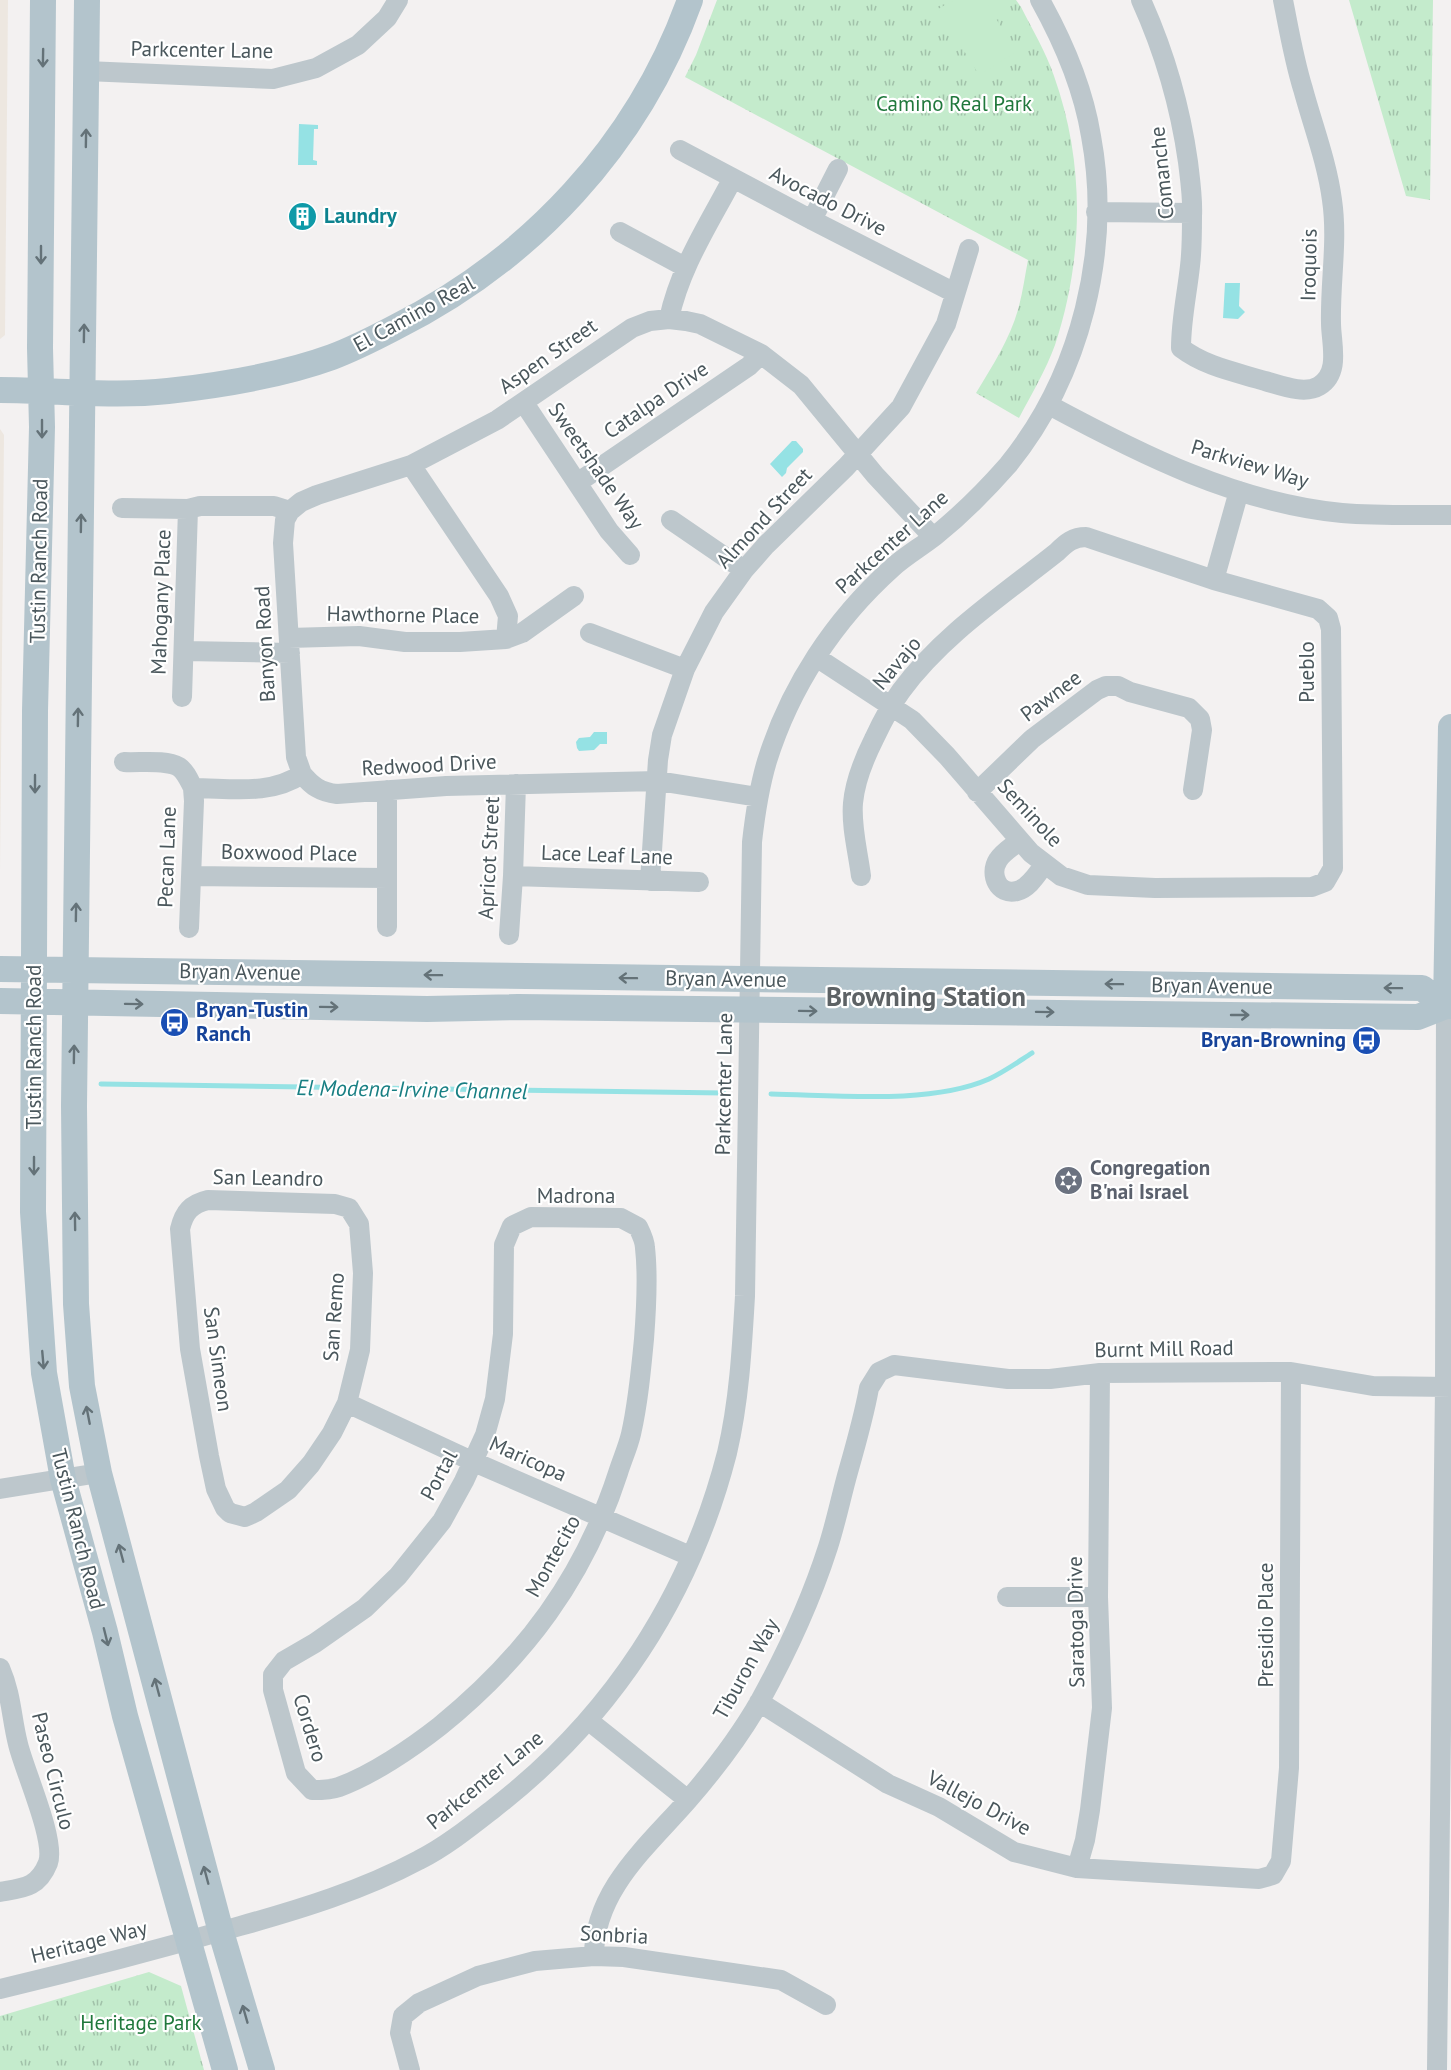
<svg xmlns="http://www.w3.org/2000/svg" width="1451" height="2070" viewBox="0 0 1451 2070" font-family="'PT Sans',sans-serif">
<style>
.commercial{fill:#ede7e0}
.grass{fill:url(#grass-tufts)}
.pitch{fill:#c4ebcc}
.water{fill:#95e2e4}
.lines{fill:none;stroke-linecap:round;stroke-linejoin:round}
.stream{stroke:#95e2e4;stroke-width:5}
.minor{stroke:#bdc7cc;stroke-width:20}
.major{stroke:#b3c4cc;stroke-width:26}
.oneway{stroke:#647278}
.labels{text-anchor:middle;stroke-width:4.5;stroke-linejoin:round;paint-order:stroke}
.street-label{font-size:21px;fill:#4a575c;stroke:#fff}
.park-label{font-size:21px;fill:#20783c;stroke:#fff}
.culture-label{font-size:21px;font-weight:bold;fill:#0d838f;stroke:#fff;text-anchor:start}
.transit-label{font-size:21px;font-weight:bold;fill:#164399;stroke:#fff;text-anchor:start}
.worship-label{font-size:21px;font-weight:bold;fill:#5b616d;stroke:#fff;text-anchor:start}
.water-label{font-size:22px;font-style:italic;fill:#187f83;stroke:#fff}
.district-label{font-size:27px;font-weight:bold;fill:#5d6265;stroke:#fff}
</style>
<defs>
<pattern id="grass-tufts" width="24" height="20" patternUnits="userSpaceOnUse" patternTransform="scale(1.5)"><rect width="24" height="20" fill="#c4ebcc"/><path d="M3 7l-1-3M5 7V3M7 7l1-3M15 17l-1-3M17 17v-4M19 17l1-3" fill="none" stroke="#a1c1a9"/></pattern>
</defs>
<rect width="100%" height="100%" fill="#f3f1f1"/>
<path class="commercial" d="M0,0h8l-3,335 -5,4z
M0,429l4,6 -4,439z"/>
<path class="grass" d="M717,0h299l5,7c11,22 25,45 33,69 31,87 30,181 1,269 -9,25 -24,50 -36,73l-43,-25c17,-28 35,-56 43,-87 4,-15 6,-31 9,-46l-343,-183 11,-22z
M1349,0h84l-3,200 -24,-4z
M149,1972l32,14 23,84h-204v-54z"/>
<path class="pitch" d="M954,0h31l31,52 -37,23 -41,-66z"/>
<path class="water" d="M299,124l19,1v4h-4l-1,31 4,1v4h-19z
M1225,283h15l-1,23 6,6 -7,7 -15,-1z
M792,441h4l7,8v3l-16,16 -1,5 -4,4 -12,-13z
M594,732h13v12h-7l-6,6 -15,1 -2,-3 -1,-6 3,-4 11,-1z"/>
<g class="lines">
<path class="stream" d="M101,1084l623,9
M771,1094c64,1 159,11 218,-15 15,-7 29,-17 43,-26"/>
<path class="minor" d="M1141,0c24,53 39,105 47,162 2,17 5,36 4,54 0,17 0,34 -2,50 -3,28 -9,54 -9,82 25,19 55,24 84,33 15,4 39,14 54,5 22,-13 12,-43 12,-63 -1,-42 7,-82 1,-123 -5,-38 -19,-74 -29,-111 -9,-29 -14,-59 -20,-89
M86,71l187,8 43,-11 42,-23 29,-27 11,-18
M680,150l132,70 143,73
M1096,212l96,1
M812,220l26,-51
M620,232l65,35
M669,319c11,-52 40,-95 64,-141
M524,403l85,128 21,24
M1049,405c91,49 188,98 293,108 36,3 73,2 109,2
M411,465l88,131 9,20 -2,23
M577,483l172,-117 12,-12
M122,508l66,1 12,-3h74l16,5 11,-9 16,-7 94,-30 86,-45 135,-92 18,-7 19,-2 17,2 14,3 61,30 40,31 74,90 58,62
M290,511l-5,9 -2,23 13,214 6,17
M671,520l73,50
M1214,580l25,-89
M590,633l95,36
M289,638l70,-2 46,6h55l46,-3 16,-6 52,-37
M184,651l106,2
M816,657l96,63 35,36 84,97 30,23 27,9 67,3 157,-1 13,-5 8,-14 -2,-239 -3,-11 -10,-9 -104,-29 -128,-43c-13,0 -20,6 -29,15 -54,43 -115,83 -156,139 -11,15 -19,31 -27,48 -10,20 -19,41 -21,64 -2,24 5,49 8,73
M182,697l6,-188
M124,762c16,1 41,-3 55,5 7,5 10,13 14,21 37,0 77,8 109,-14 10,12 18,18 35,20l109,-8 212,-5 100,16
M977,792l55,-53 65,-49 9,-4h12l12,6 59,16 11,11 2,11 -9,60
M1019,841c-7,6 -17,12 -21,19 -9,14 0,36 19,31 12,-3 20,-17 27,-26
M191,876l196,2
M513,876l186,6
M650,881l8,-121 4,-25 23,-66 29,-57 30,-42 22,-25 80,-78 55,-60 45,-83 23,-75
M387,927v-137
M189,928l5,-127 -1,-13
M509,935l4,-59 3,-92
M208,1200l127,4 14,4 10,16 4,49 -3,77 -13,53 -15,30 -21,31 -23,26 -32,22 -11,5 -15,-4 -5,-5 -9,-19 -7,-33 -19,-107 -10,-120c4,-17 11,-25 28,-29z
M531,1217l90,1 17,9c3,6 7,14 7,21 3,26 1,65 -1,91 -3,32 -6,64 -13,95 -3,13 -9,26 -13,39 -34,105 -93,184 -178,253 -28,22 -68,49 -101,61 -8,3 -18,3 -27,3l-16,-17 -23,-83v-15l11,-14 31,-18 50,-35 33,-32 44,-55 22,-40 21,-46 10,-36 8,-65 1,-89 8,-19z
M347,1403l127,59 216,94
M0,1489l99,-16
M1007,1597h91
M0,1668c12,28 11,48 18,76 6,26 38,96 30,119 -10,25 -25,25 -48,29
M759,1702l129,82 51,23 75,45 63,16 182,11 14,-4 8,-14 8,-93 2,-396
M589,1721l99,79
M1077,1868l8,-28 5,-30 12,-102 -4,-111 2,-224
M594,1956c0,-66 54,-110 94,-156 26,-30 52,-64 72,-99 27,-49 51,-101 68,-154 8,-25 13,-50 20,-75 8,-28 16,-56 21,-84l10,-16 15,-7 114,14h42l50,-6 191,-1 82,14 78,1
M0,1989c80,-19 160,-40 240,-63 61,-17 123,-36 179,-66 26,-13 51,-33 74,-51 118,-91 197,-212 234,-356 12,-51 15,-104 18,-157l7,-454c3,-27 7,-54 15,-81 23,-74 67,-141 125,-193 13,-12 29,-21 43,-32 26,-21 51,-46 73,-71 73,-90 104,-216 83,-329 -8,-49 -27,-93 -51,-136
M410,2070l-10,-37 3,-17 16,-13 59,-27 57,-15 59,-5 30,1 157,23 45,25
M1437,2070l8,-683 1,-381"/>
<path class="major" d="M43,0l-3,348 2,79 -7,284 -2,501 11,161 19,106 42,153 20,84 100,354
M87,0l-13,1106 2,198 6,82 17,87 122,459 41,138
M0,390c55,0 113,7 168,1 54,-6 112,-15 164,-34 21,-8 41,-18 62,-29 136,-68 244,-183 296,-328
M0,969l1422,19 24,18
M0,1001l427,8 91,-2 900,10 28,-11h5
M1446,1006l5,-279"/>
</g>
<defs><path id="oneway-shaft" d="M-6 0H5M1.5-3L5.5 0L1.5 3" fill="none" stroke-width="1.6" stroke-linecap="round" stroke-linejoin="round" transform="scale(1.5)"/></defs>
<g class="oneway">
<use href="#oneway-shaft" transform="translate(43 58) rotate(91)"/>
<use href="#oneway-shaft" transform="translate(86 138) rotate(-89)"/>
<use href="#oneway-shaft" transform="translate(41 255) rotate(90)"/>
<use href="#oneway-shaft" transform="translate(84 333) rotate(-89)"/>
<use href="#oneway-shaft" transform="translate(42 429) rotate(90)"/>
<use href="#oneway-shaft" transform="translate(81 523) rotate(-89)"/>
<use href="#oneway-shaft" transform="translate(78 717) rotate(-89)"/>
<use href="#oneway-shaft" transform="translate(35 784) rotate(90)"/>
<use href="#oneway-shaft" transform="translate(76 912) rotate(-89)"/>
<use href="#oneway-shaft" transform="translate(433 975) rotate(-179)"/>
<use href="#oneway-shaft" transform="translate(628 978) rotate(-179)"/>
<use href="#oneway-shaft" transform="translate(1114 984) rotate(-179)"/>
<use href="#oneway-shaft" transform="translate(1393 988) rotate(-179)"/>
<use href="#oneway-shaft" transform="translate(134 1004) rotate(1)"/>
<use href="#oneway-shaft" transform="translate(329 1007) rotate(1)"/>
<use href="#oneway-shaft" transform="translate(808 1011) rotate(1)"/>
<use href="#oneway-shaft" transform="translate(1045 1012) rotate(1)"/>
<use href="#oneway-shaft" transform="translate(1240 1015)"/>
<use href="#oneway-shaft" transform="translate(74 1054) rotate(-89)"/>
<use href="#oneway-shaft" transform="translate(34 1166) rotate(90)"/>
<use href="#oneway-shaft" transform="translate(75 1221) rotate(-91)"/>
<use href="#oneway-shaft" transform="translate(43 1360) rotate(85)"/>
<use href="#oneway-shaft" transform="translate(88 1415) rotate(-101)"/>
<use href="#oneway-shaft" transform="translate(121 1553) rotate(-105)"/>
<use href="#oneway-shaft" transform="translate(106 1637) rotate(76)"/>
<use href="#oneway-shaft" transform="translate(157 1687) rotate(-105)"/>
<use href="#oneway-shaft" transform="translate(206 1875) rotate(-105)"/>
<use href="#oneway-shaft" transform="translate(245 2014) rotate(-106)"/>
</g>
<defs>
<symbol id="building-disc" viewBox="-11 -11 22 22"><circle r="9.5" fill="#0f9aa8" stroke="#fff"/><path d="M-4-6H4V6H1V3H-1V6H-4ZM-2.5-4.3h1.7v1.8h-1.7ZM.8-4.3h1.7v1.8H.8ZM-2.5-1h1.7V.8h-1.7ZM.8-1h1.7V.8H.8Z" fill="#fff"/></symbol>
<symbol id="bus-disc" viewBox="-11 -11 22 22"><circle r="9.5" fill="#1a4fb4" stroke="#fff"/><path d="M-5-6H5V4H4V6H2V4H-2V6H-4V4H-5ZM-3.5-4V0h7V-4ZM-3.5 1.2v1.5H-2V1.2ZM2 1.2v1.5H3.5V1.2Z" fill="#fff"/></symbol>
<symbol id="synagogue-disc" viewBox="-11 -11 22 22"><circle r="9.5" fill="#6b7280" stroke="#fff"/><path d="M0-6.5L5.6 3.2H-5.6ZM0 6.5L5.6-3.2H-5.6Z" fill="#fff"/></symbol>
</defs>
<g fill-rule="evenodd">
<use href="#building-disc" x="286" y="200" width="33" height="33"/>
<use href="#bus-disc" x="158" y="1006" width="33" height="33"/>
<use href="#bus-disc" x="1350" y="1024" width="33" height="33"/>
<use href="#synagogue-disc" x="1052" y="1164" width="33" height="33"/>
</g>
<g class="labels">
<g class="street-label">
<text transform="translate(202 50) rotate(1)" y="7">Parkcenter Lane</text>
<text transform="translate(1162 173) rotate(-96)" y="7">Comanche</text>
<text transform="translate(828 201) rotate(27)" y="7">Avocado Drive</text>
<text transform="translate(1309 265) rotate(-89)" y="7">Iroquois</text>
<text transform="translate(414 314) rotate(-29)" y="7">El Camino Real</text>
<text transform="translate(548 356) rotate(-35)" y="7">Aspen Street</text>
<text transform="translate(656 400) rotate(-34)" y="7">Catalpa Drive</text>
<text transform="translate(1250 464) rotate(17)" y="7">Parkview Way</text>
<text transform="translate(596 466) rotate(55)" y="7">Sweetshade Way</text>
<text transform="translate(764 518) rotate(-47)" y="7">Almond Street</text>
<text transform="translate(892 542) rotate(-42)" y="7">Parkcenter Lane</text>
<text transform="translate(39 561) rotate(-89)" y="7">Tustin Ranch Road</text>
<text transform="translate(161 602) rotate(-88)" y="7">Mahogany Place</text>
<text transform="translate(403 615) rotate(1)" y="7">Hawthorne Place</text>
<text transform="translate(265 644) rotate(-93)" y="7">Banyon Road</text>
<text transform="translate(897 663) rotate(-50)" y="7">Navajo</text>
<text transform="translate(1307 672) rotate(-90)" y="7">Pueblo</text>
<text transform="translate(1051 696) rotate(-37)" y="7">Pawnee</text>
<text transform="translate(429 765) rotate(-3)" y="7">Redwood Drive</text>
<text transform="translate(1030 813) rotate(47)" y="7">Seminole</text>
<text transform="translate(289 853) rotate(1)" y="7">Boxwood Place</text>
<text transform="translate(607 855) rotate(2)" y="7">Lace Leaf Lane</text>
<text transform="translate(167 857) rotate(-88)" y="7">Pecan Lane</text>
<text transform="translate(489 858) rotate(-87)" y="7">Apricot Street</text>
<text transform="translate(240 972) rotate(1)" y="7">Bryan Avenue</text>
<text transform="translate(726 979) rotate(1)" y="7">Bryan Avenue</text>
<text transform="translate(1212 986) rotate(1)" y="7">Bryan Avenue</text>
<text transform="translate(34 1047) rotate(-90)" y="7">Tustin Ranch Road</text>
<text transform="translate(724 1084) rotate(-89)" y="7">Parkcenter Lane</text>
<text transform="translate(268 1178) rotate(1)" y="7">San Leandro</text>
<text x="576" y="1203">Madrona</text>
<text transform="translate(334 1317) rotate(-86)" y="7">San Remo</text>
<text transform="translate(1164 1349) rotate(-1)" y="7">Burnt Mill Road</text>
<text transform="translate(218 1359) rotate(82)" y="7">San Simeon</text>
<text transform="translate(528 1459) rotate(24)" y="7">Maricopa</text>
<text transform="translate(439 1475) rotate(-62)" y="7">Portal</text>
<text transform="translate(78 1529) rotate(76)" y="7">Tustin Ranch Road</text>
<text transform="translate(553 1556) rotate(-61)" y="7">Montecito</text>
<text transform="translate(1076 1622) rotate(-91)" y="7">Saratoga Drive</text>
<text transform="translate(1266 1625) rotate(-90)" y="7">Presidio Place</text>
<text transform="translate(746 1669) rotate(-61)" y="7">Tiburon Way</text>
<text transform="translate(310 1728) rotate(73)" y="7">Cordero</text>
<text transform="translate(53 1771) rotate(76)" y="7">Paseo Circulo</text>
<text transform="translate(485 1780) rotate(-39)" y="7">Parkcenter Lane</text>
<text transform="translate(979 1803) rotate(28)" y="7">Vallejo Drive</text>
<text transform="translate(614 1935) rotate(3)" y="7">Sonbria</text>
<text transform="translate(89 1942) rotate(-14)" y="7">Heritage Way</text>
</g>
<g class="park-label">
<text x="954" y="111">Camino Real Park</text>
<text x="141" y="2030">Heritage Park</text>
</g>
<g class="culture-label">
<text x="324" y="223">Laundry</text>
</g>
<g class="transit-label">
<text x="196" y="1017">Bryan-Tustin<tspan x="196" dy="24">Ranch</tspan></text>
<text x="1346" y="1047" text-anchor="end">Bryan-Browning</text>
</g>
<g class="worship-label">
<text x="1090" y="1175">Congregation<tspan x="1090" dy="24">B'nai Israel</tspan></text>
</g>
<g class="water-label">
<text transform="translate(412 1089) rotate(1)" y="8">El Modena-Irvine Channel</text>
</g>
<g class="district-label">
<text x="926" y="1006">Browning Station</text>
</g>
</g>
</svg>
